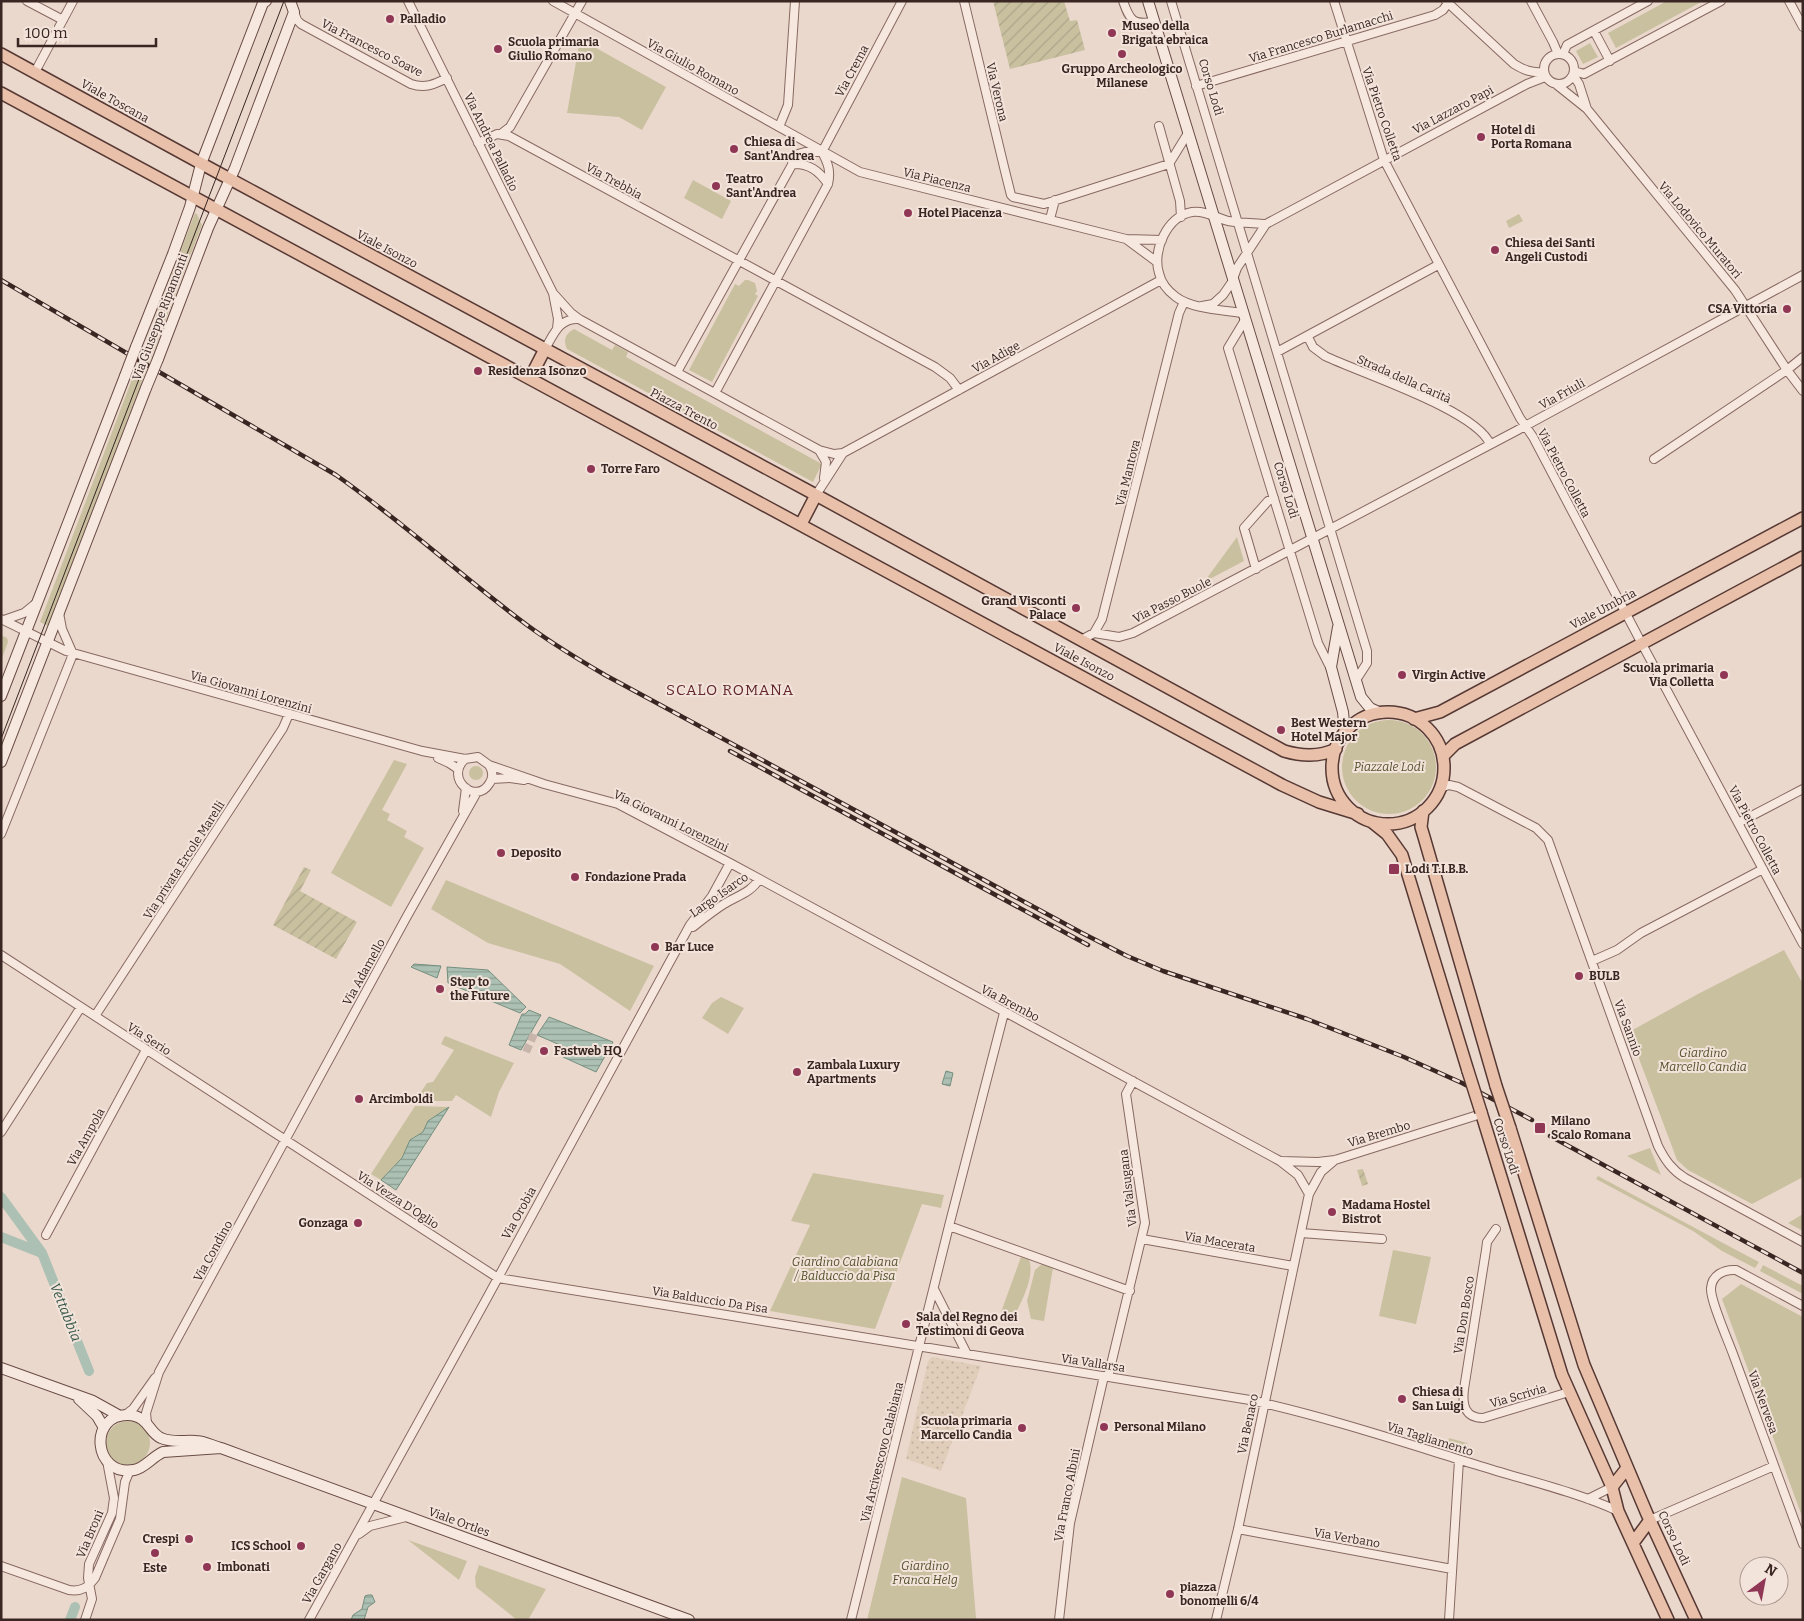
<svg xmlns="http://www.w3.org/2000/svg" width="1804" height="1621" viewBox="0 0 1804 1621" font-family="Bitter,serif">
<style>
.farmland{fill:url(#farmland-dots)}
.green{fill:#c9c0a0}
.garden{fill:url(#garden-furrows)}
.water{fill:url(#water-rules);stroke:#738f7e}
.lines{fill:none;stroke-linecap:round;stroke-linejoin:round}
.canal{stroke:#acc1b4;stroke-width:10}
.street-tunnel{stroke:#c7b4aa;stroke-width:8;stroke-dasharray:8 4;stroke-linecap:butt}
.street-casing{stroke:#876961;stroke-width:10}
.secondary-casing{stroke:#694b44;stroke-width:12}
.primary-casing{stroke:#563935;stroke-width:14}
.street{stroke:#f6e8df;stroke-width:8}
.secondary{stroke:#f6e8df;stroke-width:10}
.primary{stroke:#e9c0a9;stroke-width:11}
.tram{stroke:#392623;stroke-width:1}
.rail-casing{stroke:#392623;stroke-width:4.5}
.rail{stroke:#f3e4db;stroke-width:2.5;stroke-dasharray:8;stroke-linecap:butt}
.secondary-bridge-casing{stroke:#694b44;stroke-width:12;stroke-linecap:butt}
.primary-bridge-casing{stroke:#563935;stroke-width:14;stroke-linecap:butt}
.secondary-bridge{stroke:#f6e8df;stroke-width:10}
.primary-bridge{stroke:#e9c0a9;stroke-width:11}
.poi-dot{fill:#903755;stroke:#f3e4db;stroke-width:2}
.labels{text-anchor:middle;stroke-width:4;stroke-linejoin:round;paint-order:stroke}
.poi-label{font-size:12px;font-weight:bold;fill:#392623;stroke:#f3e4db;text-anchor:start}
.street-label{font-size:12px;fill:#392623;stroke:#f3e4db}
.park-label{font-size:12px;font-style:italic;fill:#53512c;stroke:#f3e4db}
.water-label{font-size:14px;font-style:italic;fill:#345749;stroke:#f3e4db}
.quarter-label{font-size:15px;letter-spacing:1px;fill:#62272d;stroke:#f3e4db}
</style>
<defs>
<pattern id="farmland-dots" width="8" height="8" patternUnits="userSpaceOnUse" patternTransform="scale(1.25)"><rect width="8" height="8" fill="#e0ceba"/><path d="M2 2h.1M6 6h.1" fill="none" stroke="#c1b1a0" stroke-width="1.8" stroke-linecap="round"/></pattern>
<pattern id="garden-furrows" width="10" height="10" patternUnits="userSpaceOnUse" patternTransform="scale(1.25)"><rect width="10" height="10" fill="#c9c0a0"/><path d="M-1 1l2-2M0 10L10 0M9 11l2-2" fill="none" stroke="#ada58a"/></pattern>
<pattern id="water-rules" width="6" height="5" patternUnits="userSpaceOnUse" patternTransform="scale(1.25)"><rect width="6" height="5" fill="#acc1b4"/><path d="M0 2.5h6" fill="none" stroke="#8d9d92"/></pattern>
</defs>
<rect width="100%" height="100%" fill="#ebd8cc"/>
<path class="farmland" d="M932,1357l49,9 -40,105 -35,-12 22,-98z"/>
<path class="green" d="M1667,1h36l-87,47 -8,-15z
M580,39l86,48 -24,43 -23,-13 -52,-4z
M1590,43l8,14 -15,7 -7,-13z
M693,180l38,21 -9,18 -38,-21z
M195,213l2,1 5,11 -154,401 -8,-4z
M1519,214l4,7 -14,7 -3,-7z
M745,280h3l7,3 2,8 -2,3 3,2 -46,86 -23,-12 46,-86 4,2z
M574,329l38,21 3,-5 13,7 -2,5 196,107 -9,18 -246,-133c-4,-9 -2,-15 7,-20z
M1237,537l7,24 -40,21z
M1,635l6,3 1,4 -7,19z
M1342 767a47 47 0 1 1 94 0a47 47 0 1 1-94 0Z
M394,760l13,4 -25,46 8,4 -3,6 20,11 -3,6 20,11 -33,59 -60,-34z
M469 773a7 7 0 1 1 14 0a7 7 0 1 1-14 0Z
M446,880l208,86 -24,45 -70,-47 -72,-21 -57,-34z
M1784,950l19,34v193l-51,27 -64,-34 -11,-10 -48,-128 67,-37z
M721,997l23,11 -16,26 -26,-16 10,-15z
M445,1036l69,27 -15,29 -8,25 -35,-22 -4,6h-37l12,-18 6,-1 21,-32 -13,-6z
M415,1106l34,1 -21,14 -5,11 -13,8 -8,18 -21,22 -10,-6z
M1650,1148l11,27 -34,-19z
M813,1173l131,22 -3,13 -19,-4 -47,125 -105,-18 40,-86 -19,-4z
M1598,1176l140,75 21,11 -4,6 -33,-17 -29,-20 -97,-52z
M1803,1214v17l-15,-8z
M1393,1250l38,7 -15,67 -37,-8z
M1021,1257l8,3c6,17 -7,40 -15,57l-14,-2z
M1042,1264l11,4 -9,53 -13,-2 -4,-18 8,-31z
M1763,1265l40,21v8l-43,-23z
M1741,1284l62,33v202l-81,-220z
M106 1443a22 22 0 1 1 44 0a22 22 0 1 1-44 0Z
M1449,1438l18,5 5,12 -25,-8z
M902,1477l64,21 10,120 3,2h-112z
M408,1540l59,21 -8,19z
M479,1565l67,24 -18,31h-11l-41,-33 -1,-10z"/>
<path class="garden" d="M993,1h71l6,20 7,-1 8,30 -75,19z
M304,867l7,3 -11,21 57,31 -21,37 -63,-34z
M1363,1169l5,15 -6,2 -5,-16z"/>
<path class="water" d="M414,964l27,2 -4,12 -26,-11z
M447,967l41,3 38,37 -6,6 -72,-30z
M529,1010l12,5 -20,35 -12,-5 13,-31h3z
M549,1017l64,25 -17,30 -33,-15 4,-9 -30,-13z
M946,1071l7,2 -3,13 -8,-2z
M449,1107l-53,83 -15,-10 21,-22 8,-18 13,-8 5,-11z
M368,1595h4l3,7 -7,5 -4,13h-13l2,-5 9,-6 3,-13z"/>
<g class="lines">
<path class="canal" d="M1,1197l41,56
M1,1237l41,16 47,118
M70,1620l5,-13"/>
<path class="street-tunnel" d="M526,1052l8,-18"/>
<defs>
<path id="street" d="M27,1l36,19
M408,1l145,292 5,26 -1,10
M553,1l307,171 266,67 36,1
M964,1l41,170 6,24 2,2 31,7 125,-40
M1123,1c7,20 10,24 31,21
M1171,1l196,650v12l-11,17
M1334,1l50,159 136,258 13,19 109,207 161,300
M1446,1l68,63c10,6 17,9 29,8
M1531,1l22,41 5,12
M1789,1l14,26
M294,12l3,8 4,4 110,60c14,5 24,0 36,-6
M1594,31l16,30
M1544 69a15 15 0 1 1 30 0a15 15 0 1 1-30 0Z
M1563,54l4,-9 81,-44
M1574,71l10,3 137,-73
M35,72l38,-71
M1573,75l6,9 8,25
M1557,85l30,24 148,181 52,80 16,21
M1196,86l239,-71 8,-5 5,-7
M1159,126l21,75 1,16
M779,127l9,-22 7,-104
M501,134l9,-7 72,-126
M478,143l19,-9 12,2 426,231 15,11 9,12
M822,152l80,-151
M792,164c17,-1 27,7 36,20
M1169,164l19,-31
M1050,219l5,-19
M1126,239l31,23
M553,293l18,20 8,6 240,131 15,4 9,-1 318,-173
M1202,306l11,-2 10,-9 9,-13 5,-14 29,-44 261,-140 18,-7
M1242,313c-19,-3 -50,-4 -66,-16 -8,-6 -15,-14 -17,-24 -7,-22 8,-57 33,-61 12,-2 25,6 36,9 13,2 26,2 38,3
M1245,320l-17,28 90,295 13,26
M1308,337l5,10 12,9c35,17 151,54 165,88
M545,349c9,-15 14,-31 34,-30
M1277,352l161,-87
M677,372l121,-218 7,-2h15
M715,393l113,-209c3,-13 0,-21 -6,-32
M819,450l7,12 -2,16
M1654,459l133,-89 16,-13
M816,495l27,-42
M1256,569l-12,-41 24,-27 6,-3
M59,613l3,16 11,25
M1,619l65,32 356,100 43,8 13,-2 11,8 55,19 74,20 112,59 550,298 18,14 11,19
M4,620l20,-7 11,-9
M1094,633l25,4 14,-4 383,-202 287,-156
M1081,640l13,-7 8,-14 77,-306 5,-11
M438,758l11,5 9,6
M465,759c-21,20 11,46 24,25 5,-7 4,-13 0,-19
M492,779l18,-1 14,2
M1440,788l9,-3 9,2 78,41 12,12 110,306c7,14 14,24 27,32l118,64
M463,811l3,-23
M1738,823l65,-34
M1,834l72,-180
M693,927c10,-8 20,-16 31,-23 13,-8 28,-12 35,-25
M1,955l497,323 752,122c77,17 152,42 227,65 47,15 97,26 141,46
M1592,961l25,-11 24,-17 122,-64
M95,1016l188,-288 6,-14
M1,1132l80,-125
M1281,1161l37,1 17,-2 146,-46
M949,1226l181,65
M1496,1229l-9,13 -1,8 -22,139c-2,16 1,29 19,29l86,-26
M1301,1233l81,6
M46,1235l100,-185
M1142,1239l151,27
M934,1289l33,65
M1803,1306l-67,-36c-12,-1 -24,5 -25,18 -1,12 17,52 22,66 23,63 47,127 70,190
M1108,1377l37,-154 -19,-129 7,-13
M125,1415l8,-6 22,-31
M147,1423l-1,-10 13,-41 247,-454 71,-126
M1588,1499l24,-12
M1650,1520l124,-54
M1238,1529l214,40
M359,1534l11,-8 36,-9
M1,1566l68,24c13,2 19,-3 26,-12l25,-59 5,-37 5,-12
M85,1620l7,-21 -4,-21 1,-14 23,-51 2,-15 -7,-37
M309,1620l178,-322 180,-331 23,-42 22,-29 18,-33
M851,1620l98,-394 55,-213
M1059,1620l11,-97 34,-147
M1216,1620l22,-91 71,-335 12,-22 14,-12
M1449,1620l10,-160"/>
<path id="secondary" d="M1148,1l213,696 9,11 11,5
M136,347l37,-93 17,-47 11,-43 62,-161 3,-2
M158,359l50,-131 27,-60 59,-156 -4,-11
M1338,627l-7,40 12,45 2,21
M1,696l124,-320
M1,762l145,-374
M1,1368l92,33 27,15
M79,1399l18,17 7,12
M221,1448l-58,4c-11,5 -18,16 -29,18 -41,7 -46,-56 -6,-55 21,1 20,17 33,23 10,5 24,2 35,3 8,0 17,5 25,7l468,172"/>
<path id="primary" d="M1,54l214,117 601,324 468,256c17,5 36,6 52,-2
M1,93l1281,692 37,17 39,12
M530,378l15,-29
M801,524l15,-29
M1332 768a56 56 0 1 1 112 0a56 56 0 1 1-112 0Z
M1414,719l26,-7 363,-194
M1443,756l12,-12 348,-187
M1423,811l-2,16 3,10 72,249
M1372,822l15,12 15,21 66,216
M1481,1112l81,263 50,112 6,24 50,109
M1510,1128l74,237 63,149 49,106
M1612,1487l15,-19
M1633,1543l17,-23"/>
</defs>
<use href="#street" class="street-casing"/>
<use href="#secondary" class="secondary-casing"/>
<use href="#primary" class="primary-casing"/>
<use href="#street" class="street"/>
<use href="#secondary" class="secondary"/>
<use href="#primary" class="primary"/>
<path class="tram" d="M1,739l283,-738"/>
<defs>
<path id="rail" d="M1,280l335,195c64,45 121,97 183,144 27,21 57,39 86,56l477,258 45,23 36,15 144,48 97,38 58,26 70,37
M730,751l358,194
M1550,1136l253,137"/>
</defs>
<use href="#rail" class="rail-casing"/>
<use href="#rail" class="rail"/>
<defs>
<path id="secondary-bridge" d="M125,376l11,-29
M146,388l12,-29"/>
<path id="primary-bridge" d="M1468,1071l13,41
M1496,1086l14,42"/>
</defs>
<use href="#secondary-bridge" class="secondary-bridge-casing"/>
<use href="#primary-bridge" class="primary-bridge-casing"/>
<use href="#secondary-bridge" class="secondary-bridge"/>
<use href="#primary-bridge" class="primary-bridge"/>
</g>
<g class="poi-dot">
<circle cx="390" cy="19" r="5"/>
<circle cx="1112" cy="33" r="5"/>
<circle cx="498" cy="49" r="5"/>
<circle cx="1122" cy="54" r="5"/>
<circle cx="1481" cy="137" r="5"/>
<circle cx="734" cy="149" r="5"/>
<circle cx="716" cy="186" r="5"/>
<circle cx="908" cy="213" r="5"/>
<circle cx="1495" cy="250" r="5"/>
<circle cx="1787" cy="309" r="5"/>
<circle cx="478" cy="371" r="5"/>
<circle cx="591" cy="469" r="5"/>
<circle cx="1076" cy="608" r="5"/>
<circle cx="1402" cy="675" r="5"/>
<circle cx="1724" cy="675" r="5"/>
<circle cx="1281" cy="730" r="5"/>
<circle cx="501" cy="853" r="5"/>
<rect x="1388" y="863" width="12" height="12" rx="2.5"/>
<circle cx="575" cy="877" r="5"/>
<circle cx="655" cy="947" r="5"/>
<circle cx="1579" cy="976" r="5"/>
<circle cx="440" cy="989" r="5"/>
<circle cx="544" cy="1051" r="5"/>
<circle cx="797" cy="1072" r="5"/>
<circle cx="359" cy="1099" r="5"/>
<rect x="1534" y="1122" width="12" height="12" rx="2.5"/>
<circle cx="1332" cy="1212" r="5"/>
<circle cx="358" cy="1223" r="5"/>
<circle cx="906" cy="1324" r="5"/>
<circle cx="1402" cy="1399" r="5"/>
<circle cx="1104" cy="1427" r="5"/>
<circle cx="1022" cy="1428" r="5"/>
<circle cx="189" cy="1539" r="5"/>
<circle cx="301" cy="1546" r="5"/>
<circle cx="155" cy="1553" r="5"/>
<circle cx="207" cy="1567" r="5"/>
<circle cx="1170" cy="1594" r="5"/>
</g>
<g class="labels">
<g class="poi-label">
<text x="400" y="23">Palladio</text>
<text x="1122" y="30">Museo della<tspan x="1122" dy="14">Brigata ebraica</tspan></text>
<text x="508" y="46">Scuola primaria<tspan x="508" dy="14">Giulio Romano</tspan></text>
<text x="1122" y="73" text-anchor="middle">Gruppo Archeologico<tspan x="1122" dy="14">Milanese</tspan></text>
<text x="1491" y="134">Hotel di<tspan x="1491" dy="14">Porta Romana</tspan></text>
<text x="744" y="146">Chiesa di<tspan x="744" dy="14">Sant'Andrea</tspan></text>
<text x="726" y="183">Teatro<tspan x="726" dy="14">Sant'Andrea</tspan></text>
<text x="918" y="217">Hotel Piacenza</text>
<text x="1505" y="247">Chiesa dei Santi<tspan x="1505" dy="14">Angeli Custodi</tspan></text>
<text x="1777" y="313" text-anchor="end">CSA Vittoria</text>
<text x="488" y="375">Residenza Isonzo</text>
<text x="601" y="473">Torre Faro</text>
<text x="1066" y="605" text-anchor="end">Grand Visconti<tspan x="1066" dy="14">Palace</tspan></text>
<text x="1714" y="672" text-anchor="end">Scuola primaria<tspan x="1714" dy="14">Via Colletta</tspan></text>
<text x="1412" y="679">Virgin Active</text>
<text x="1291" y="727">Best Western<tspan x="1291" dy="14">Hotel Major</tspan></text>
<text x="511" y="857">Deposito</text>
<text x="1405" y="873">Lodi T.I.B.B.</text>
<text x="585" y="881">Fondazione Prada</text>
<text x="665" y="951">Bar Luce</text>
<text x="1589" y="980">BULB</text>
<text x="450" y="986">Step to<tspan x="450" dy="14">the Future</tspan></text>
<text x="554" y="1055">Fastweb HQ</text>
<text x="807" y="1069">Zambala Luxury<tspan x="807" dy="14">Apartments</tspan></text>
<text x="369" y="1103">Arcimboldi</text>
<text x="1551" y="1125">Milano<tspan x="1551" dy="14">Scalo Romana</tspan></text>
<text x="1342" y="1209">Madama Hostel<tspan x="1342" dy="14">Bistrot</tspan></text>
<text x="348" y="1227" text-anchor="end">Gonzaga</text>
<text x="916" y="1321">Sala del Regno dei<tspan x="916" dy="14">Testimoni di Geova</tspan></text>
<text x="1412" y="1396">Chiesa di<tspan x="1412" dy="14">San Luigi</tspan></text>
<text x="1012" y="1425" text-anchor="end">Scuola primaria<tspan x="1012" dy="14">Marcello Candia</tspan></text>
<text x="1114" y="1431">Personal Milano</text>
<text x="179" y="1543" text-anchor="end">Crespi</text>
<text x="291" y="1550" text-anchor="end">ICS School</text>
<text x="217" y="1571">Imbonati</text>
<text x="155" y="1572" text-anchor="middle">Este</text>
<text x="1180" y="1591">piazza<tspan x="1180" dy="14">bonomelli 6/4</tspan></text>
</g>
<g class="street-label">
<text transform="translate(1321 37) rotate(-17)" y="4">Via Francesco Burlamacchi</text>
<text transform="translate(372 48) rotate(27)" y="4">Via Francesco Soave</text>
<text transform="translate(693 67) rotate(29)" y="4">Via Giulio Romano</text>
<text transform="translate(852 71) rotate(-62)" y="4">Via Crema</text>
<text transform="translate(1211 87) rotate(73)" y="4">Corso Lodi</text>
<text transform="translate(997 92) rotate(77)" y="4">Via Verona</text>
<text transform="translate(115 101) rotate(29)" y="4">Viale Toscana</text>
<text transform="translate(1453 110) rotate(-28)" y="4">Via Lazzaro Papi</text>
<text transform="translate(1382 114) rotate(71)" y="4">Via Pietro Colletta</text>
<text transform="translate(491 142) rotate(64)" y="4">Via Andrea Palladio</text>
<text transform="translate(937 180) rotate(14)" y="4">Via Piacenza</text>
<text transform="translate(614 181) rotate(29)" y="4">Via Trebbia</text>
<text transform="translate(1700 230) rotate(50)" y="4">Via Lodovico Muratori</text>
<text transform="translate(387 249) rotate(28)" y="4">Viale Isonzo</text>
<text transform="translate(160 317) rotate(-69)" y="4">Via Giuseppe Ripamonti</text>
<text transform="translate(996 357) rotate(-29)" y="4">Via Adige</text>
<text transform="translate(1404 379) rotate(24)" y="4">Strada della Carità</text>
<text transform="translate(1562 394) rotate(-29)" y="4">Via Friuli</text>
<text transform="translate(684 409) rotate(28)" y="4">Piazza Trento</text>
<text transform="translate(1128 473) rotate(-76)" y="4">Via Mantova</text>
<text transform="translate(1564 473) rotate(62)" y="4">Via Pietro Colletta</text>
<text transform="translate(1286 490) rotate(73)" y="4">Corso Lodi</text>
<text transform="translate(1172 600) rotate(-27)" y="4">Via Passo Buole</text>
<text transform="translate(1603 609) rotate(-28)" y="4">Viale Umbria</text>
<text transform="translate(1084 662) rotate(28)" y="4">Viale Isonzo</text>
<text transform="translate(251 692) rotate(16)" y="4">Via Giovanni Lorenzini</text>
<text transform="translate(671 821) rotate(26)" y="4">Via Giovanni Lorenzini</text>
<text transform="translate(1755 830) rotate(62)" y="4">Via Pietro Colletta</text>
<text transform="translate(184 860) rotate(-57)" y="4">Via privata Ercole Marelli</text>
<text transform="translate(719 895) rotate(-35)" y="4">Largo Isarco</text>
<text transform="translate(364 972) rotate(-61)" y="4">Via Adamello</text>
<text transform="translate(1010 1003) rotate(28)" y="4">Via Brembo</text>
<text transform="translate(1628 1028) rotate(70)" y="4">Via Sannio</text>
<text transform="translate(149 1039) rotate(33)" y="4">Via Serio</text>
<text transform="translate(1379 1134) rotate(-17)" y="4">Via Brembo</text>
<text transform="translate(86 1137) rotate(-61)" y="4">Via Ampola</text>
<text transform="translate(1506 1146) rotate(72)" y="4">Corso Lodi</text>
<text transform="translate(1128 1188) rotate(-97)" y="4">Via Valsugana</text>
<text transform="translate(398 1200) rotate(33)" y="4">Via Vezza D'Oglio</text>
<text transform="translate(519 1213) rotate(-61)" y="4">Via Orobia</text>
<text transform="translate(1220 1242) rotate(10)" y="4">Via Macerata</text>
<text transform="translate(213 1251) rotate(-61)" y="4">Via Condino</text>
<text transform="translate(710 1300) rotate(9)" y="4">Via Balduccio Da Pisa</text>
<text transform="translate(1464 1315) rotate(-81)" y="4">Via Don Bosco</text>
<text transform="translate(1093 1363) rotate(9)" y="4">Via Vallarsa</text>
<text transform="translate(1518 1396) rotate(-16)" y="4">Via Scrivia</text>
<text transform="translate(1763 1402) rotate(70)" y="4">Via Nervesa</text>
<text transform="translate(1248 1424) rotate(-78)" y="4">Via Benaco</text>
<text transform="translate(1430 1439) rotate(17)" y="4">Via Tagliamento</text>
<text transform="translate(882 1452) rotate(-76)" y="4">Via Arcivescovo Calabiana</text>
<text transform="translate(1067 1495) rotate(-79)" y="4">Via Franco Albini</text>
<text transform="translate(459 1522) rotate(20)" y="4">Viale Ortles</text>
<text transform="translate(90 1534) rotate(-67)" y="4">Via Broni</text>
<text transform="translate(1347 1538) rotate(10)" y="4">Via Verbano</text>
<text transform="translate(1674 1538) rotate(65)" y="4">Corso Lodi</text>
<text transform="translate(322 1573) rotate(-61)" y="4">Via Gargano</text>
</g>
<g class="park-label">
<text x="1389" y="771">Piazzale Lodi</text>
<text x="1703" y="1057">Giardino<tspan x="1703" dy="14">Marcello Candia</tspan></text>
<text x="845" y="1266">Giardino Calabiana<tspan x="845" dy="14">/ Balduccio da Pisa</tspan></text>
<text x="925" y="1570">Giardino<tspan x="925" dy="14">Franca Helg</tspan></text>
</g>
<g class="water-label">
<text transform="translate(66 1312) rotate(68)" y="5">Vettabbia</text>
</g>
<g class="quarter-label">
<text x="730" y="695">SCALO ROMANA</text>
</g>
</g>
<rect width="1804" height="1621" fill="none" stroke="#392623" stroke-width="5"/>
<g transform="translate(1764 1581) rotate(32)"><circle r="24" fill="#f3e4db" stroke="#a99891"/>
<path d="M0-4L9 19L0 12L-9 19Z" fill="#903755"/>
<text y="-8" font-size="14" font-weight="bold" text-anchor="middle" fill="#392623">N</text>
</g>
<path d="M18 38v8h138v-8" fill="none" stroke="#392623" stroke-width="2.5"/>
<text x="25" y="38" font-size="15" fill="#392623" stroke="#f3e4db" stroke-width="4" paint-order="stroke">100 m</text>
</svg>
